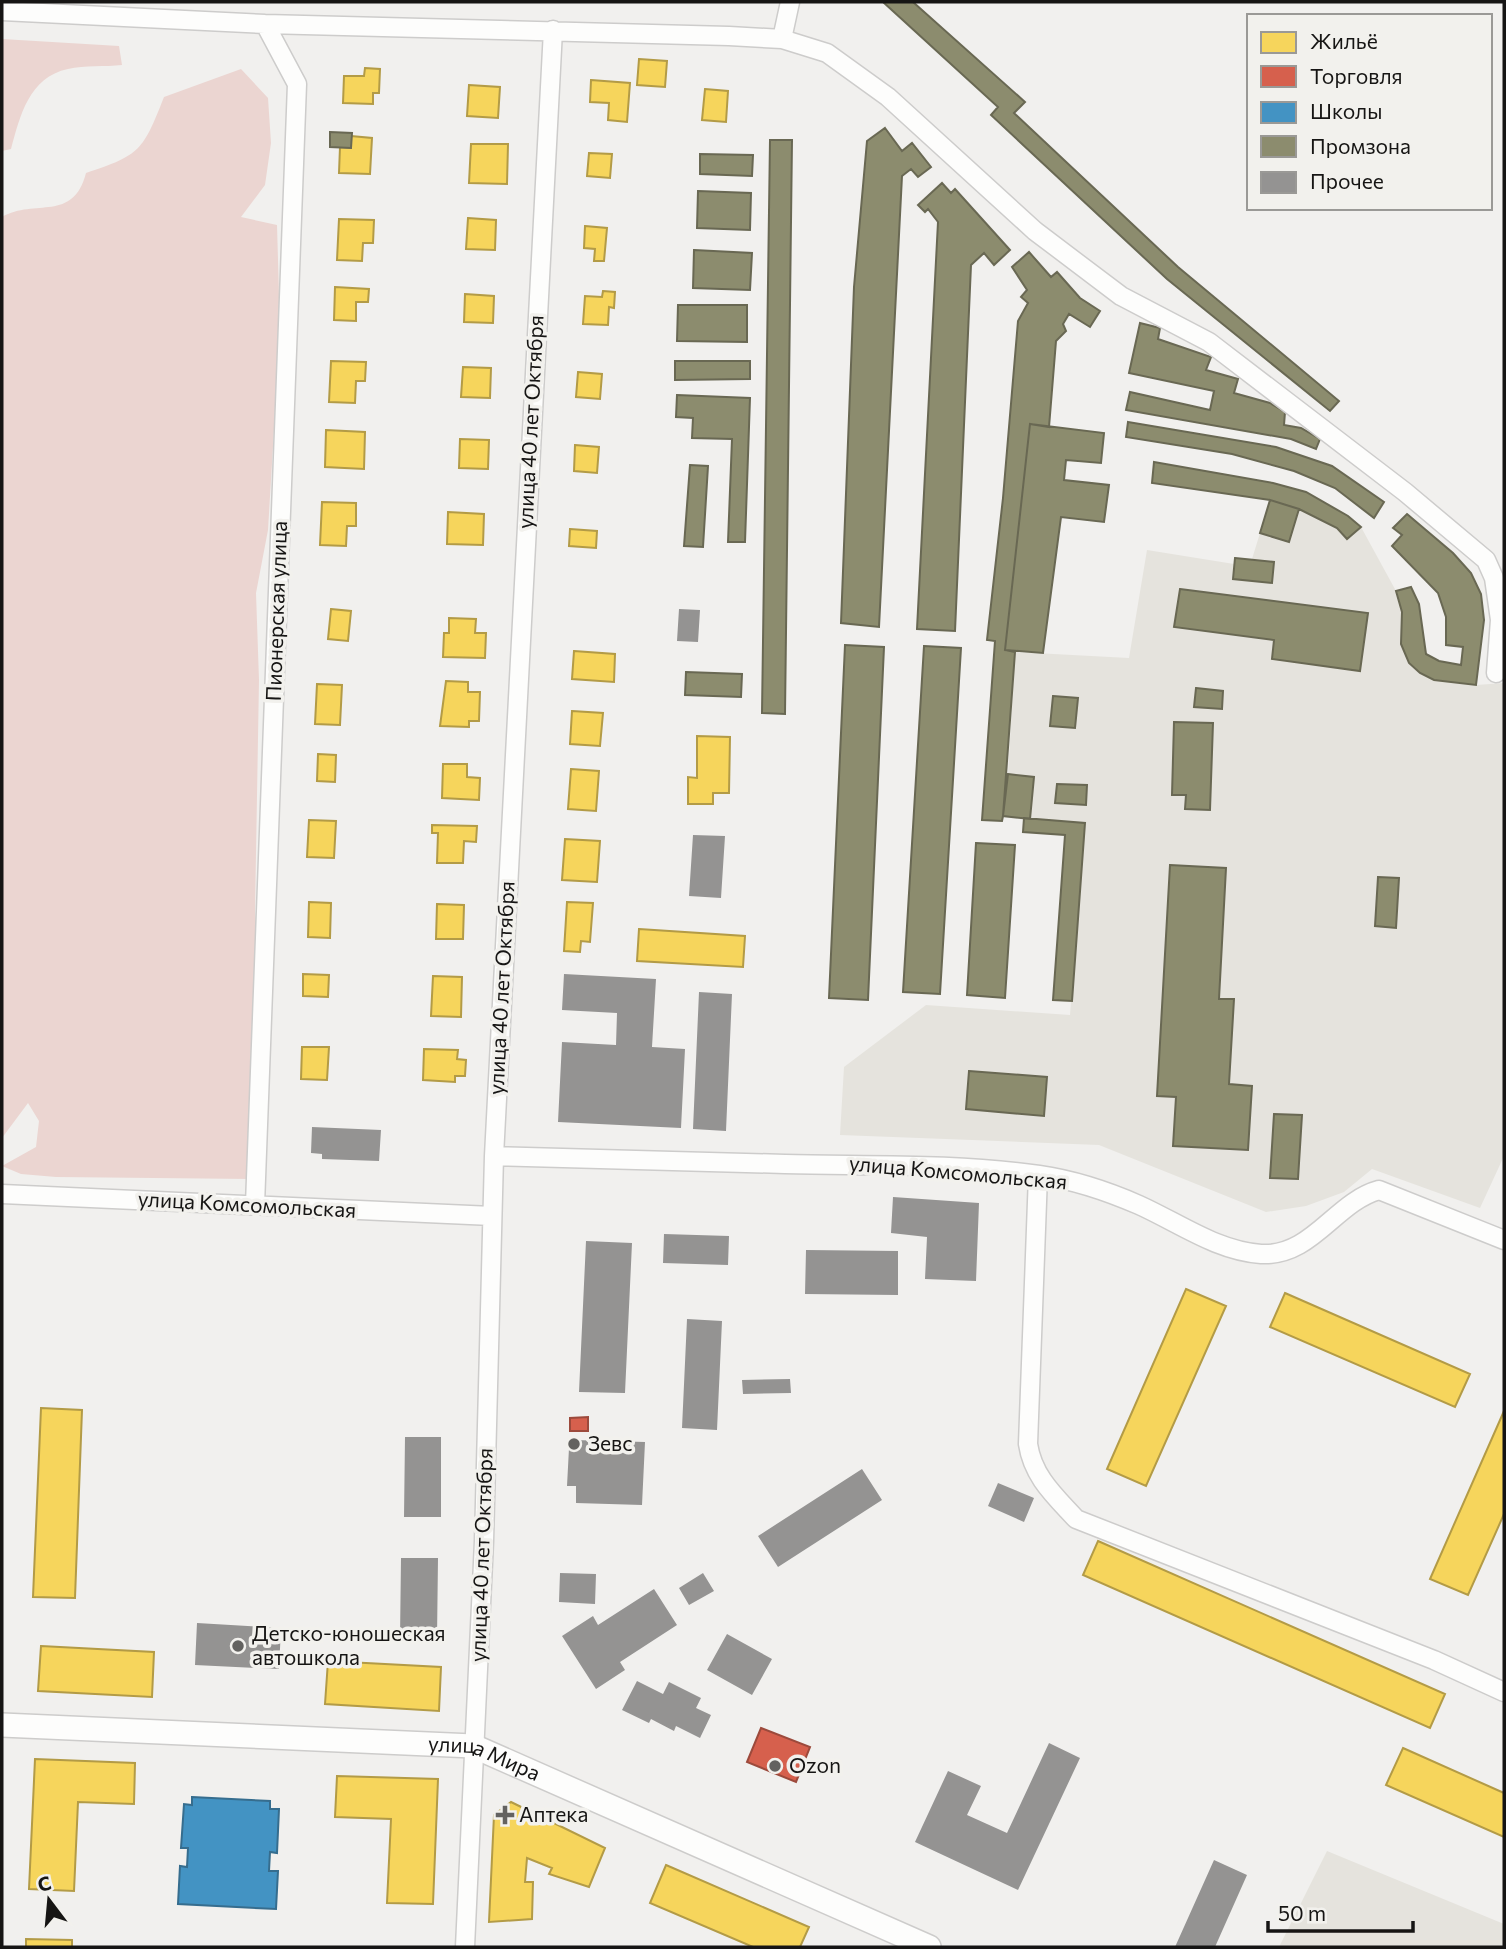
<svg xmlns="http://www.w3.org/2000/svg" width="1506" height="1949" viewBox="0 0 1506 1949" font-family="Commissioner,sans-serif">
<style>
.built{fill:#e5e3dd}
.green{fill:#ebd5d1}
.homes{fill:#f6d55c;stroke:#b39b46;stroke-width:2}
.shops{fill:#d6604d;stroke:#9c4a3c;stroke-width:2}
.schools{fill:#4393c3;stroke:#366d8e;stroke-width:2}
.industry{fill:#8c8c6e;stroke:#696853;stroke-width:2}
.building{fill:#949392}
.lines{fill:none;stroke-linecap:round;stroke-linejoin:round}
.minor-casing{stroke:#cdcccb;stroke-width:21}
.tertiary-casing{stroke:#cdcccb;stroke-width:26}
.minor{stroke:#fdfdfc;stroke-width:18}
.tertiary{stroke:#fdfdfc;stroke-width:23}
.poi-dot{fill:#636260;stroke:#f2f1ed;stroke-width:2.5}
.labels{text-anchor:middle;stroke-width:7;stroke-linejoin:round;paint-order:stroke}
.street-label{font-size:21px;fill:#161514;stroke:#f2f1ed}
.poi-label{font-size:21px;fill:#161514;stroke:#f2f1ed;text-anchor:start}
</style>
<rect width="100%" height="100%" fill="#f1f0ee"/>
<path class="built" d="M1299,509l38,19 10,11 14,-12 35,64 6,21 -1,32 8,19 25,17 42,5 28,-2v473l-24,52 -108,-39 -28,23 -38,14 -40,6 -167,-67 -259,-10 4,-68 82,-62 144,10 15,-192 -55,-4 4,-42 -26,-3 7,-122 114,6 18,-108 87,14 1,-6 17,1 8,-26 29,8z
M1327,1851l177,73v23h-225z"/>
<path class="green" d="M2,39l117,7 3,19c-17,2 -37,0 -54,4 -39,8 -48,47 -57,80l-9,2z
M241,69l27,29 3,45 -6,42 -24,32 36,8 3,104 -12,201 -12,63 3,87 -4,232 4,51 -8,216 -195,-2 -35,-3 -19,-8 34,-19 3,-26 -11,-18 -26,35v-921c33,-19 71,6 84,-44 55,-18 57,-23 78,-76z"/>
<path class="homes" d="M639,59l28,2 -2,26 -28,-2z
M365,68l15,1 -1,24h-6v11l-30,-1 1,-27h20z
M591,80l39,3 -3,39 -19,-2 1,-17 -19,-1z
M469,85l31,2 -2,31 -31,-2z
M705,89l23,2 -2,31 -24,-2z
M351,136l21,2 -2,36 -31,-1 1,-26 11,1z
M471,144h37l-1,40 -38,-1z
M589,153l23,1 -2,24 -23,-2z
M468,218l28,2 -1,30 -29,-1z
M339,219l35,1 -1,23h-10l-1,18 -25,-1z
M585,226l22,2 -3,33h-10l1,-12 -11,-1z
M335,287l34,2 -1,13h-12v19l-22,-1z
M603,291l12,1 -1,16 -5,-1 -1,18 -25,-1 2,-28 17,1z
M465,294l29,2 -1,27 -29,-1z
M331,361l35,1 -1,19h-9l-1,22 -26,-1z
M463,367l28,1 -1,30 -29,-1z
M578,372l24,2 -2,25 -24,-2z
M326,430l39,2 -1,37 -39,-2z
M460,439l29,1 -1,29 -29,-1z
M575,445l24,2 -2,26 -23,-2z
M322,502l34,1v23h-9l-1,20 -26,-1z
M448,512l36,2 -1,31 -36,-1z
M570,529l27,2 -1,17 -27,-2z
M331,609l20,2 -3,30 -20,-2z
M449,618l27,1 -1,14h11l-1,25 -42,-1 1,-24h5z
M574,651l41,3 -1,28 -42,-3z
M446,681l22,1v10h12l-1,29h-10v6l-29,-1z
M317,684l25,1 -2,40 -25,-1z
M572,711l31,2 -3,33 -30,-2z
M697,736l33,1 -1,56h-16v11h-25v-27l9,1z
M318,754l18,1 -1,27 -18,-1z
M443,764h24v13l13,1 -1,22 -37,-2z
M571,769l28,2 -3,40 -28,-2z
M309,820l27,1 -2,37 -27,-1z
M432,825l45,1 -1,16 -12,-1 -1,22h-26l1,-30h-6z
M565,839l35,2 -3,41 -35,-2z
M309,902l22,1 -1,35 -22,-1z
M567,902l26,1 -3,39 -9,-1 -1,11 -16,-1z
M437,904l27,1 -1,34h-27z
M639,929l106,7 -2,31 -106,-6z
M303,974l26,1 -1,22 -25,-1z
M433,976l29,1 -1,40 -30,-1z
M302,1047h27l-2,33 -26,-1z
M424,1049l34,1 -1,9 9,1 -1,16h-10v6l-32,-2z
M1186,1289l40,17 -80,180 -39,-17z
M1285,1293l185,81 -15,33 -185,-80z
M41,1408l41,2 -7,188 -42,-1z
M1504,1411v103l-36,81 -38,-16z
M1098,1541l347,153 -15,34 -347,-153z
M41,1646l113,6 -2,45 -114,-6z
M328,1661l113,6 -2,44 -114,-7z
M1403,1748l101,45v44l-118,-52z
M35,1759l100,4 -1,41 -56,-2 -4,89 -45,-2z
M337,1776l101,3 -5,125 -46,-1 4,-84 -56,-2z
M511,1802l94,46 -16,39 -40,-13 3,-6 -25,-10 -2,24h8l-1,37 -43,3 5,-107z
M666,1865l143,62 -9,20h-47l-103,-44z
M26,1939l46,1v7h-46z"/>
<path class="shops" d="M588,1417v14h-18v-13z
M761,1728l49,19 -14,35 -49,-20z"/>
<path class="schools" d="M192,1797l78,4v8h9l-2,44 -7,-1 -1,19h9l-2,38 -98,-5 2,-38 7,1 1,-19h-7l3,-44 8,1z"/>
<path class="industry" d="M883,2h30l112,100 -11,11 164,154 161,134 -9,10 -163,-132 -176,-164 7,-8z
M885,128l17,23 10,-8 19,24 -13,10 -7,-8 -9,7 -23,451 -38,-4 13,-336 13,-146z
M330,132l22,1 -1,15 -21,-1z
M770,140h22l-7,574 -23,-1z
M700,154l53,1 -1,21 -52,-2z
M942,183l9,10 4,-4 55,61 -16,15 -10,-12 -13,12 -16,366 -38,-2 21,-407 -10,-13 -3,3 -7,-7z
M698,191l53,2 -1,37 -53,-2z
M694,250l58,3 -2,37 -57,-2z
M1029,252l22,25 6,-5 23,26 20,13 -10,16 -21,-13 -6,10 3,7 -10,10 -7,86 -19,-3 -25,226 10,2 -12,164 -1,5 -20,-1 13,-179 -8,-1 16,-142 15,-177 10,-18 -7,-6 6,-7 -15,-23z
M678,305h69v37l-70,-1z
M1140,323l20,5 -2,11 53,18 -5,13 32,9 -4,14 36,10 15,9 -1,13 17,3 19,11 -4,10 -25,-10 -165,-29 4,-18 80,18 4,-19 -85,-18z
M675,361h75v18l-75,1z
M677,395l73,3 -5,144h-17l4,-103 -40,-1 1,-20 -17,-1z
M1128,422l148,25 56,19 52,36 -10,16 -39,-30 -41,-17 -62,-17 -106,-17z
M1030,424l74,9 -3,30 -35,-3 -2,20 45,5 -5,37 -43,-5 -18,136 -38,-3z
M1154,462l119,21 33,9 42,24 13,11 -14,12 -10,-11 -38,-19 -29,-9 -118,-17z
M690,465l18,1 -5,81 -19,-1z
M1270,500l29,9 -10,33 -29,-9z
M1407,514l46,39 18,20 10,21 3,26 -8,65 -42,-5 -14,-7 -11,-10 -8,-19 1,-32 -6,-21 15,-4 8,17 7,50 13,7 22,4 2,-18 -17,-2v-28l-8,-24 -46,-47 10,-11 -9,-7z
M1235,558l39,4 -2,21 -39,-4z
M1180,589l188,24 -8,58 -88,-12 2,-19 -100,-13z
M845,645l39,2 -16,353 -39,-2z
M924,646l37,2 -21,346 -37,-2z
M686,672l56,2 -1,23 -56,-2z
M1196,688l27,3 -1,18 -28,-2z
M1053,696l25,2 -3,30 -25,-2z
M1174,722l39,1 -3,87 -25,-1 1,-14h-14z
M1008,774l26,3 -4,42 -27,-3z
M1057,784l30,1 -1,20 -31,-2z
M1024,818l61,5 -13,178 -19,-1 12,-165 -42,-3z
M976,843l39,2 -10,153 -38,-3z
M1170,865l56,3 -7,131h15l-5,85 23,2 -4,64 -75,-4 3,-49 -19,-1z
M1378,877l21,1 -3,50 -21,-2z
M969,1071l78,6 -3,39 -78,-7z
M1274,1114l28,1 -4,64 -28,-1z"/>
<path class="building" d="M679,609l21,1 -2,32 -21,-1z
M693,835l32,1 -4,62 -32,-2z
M564,974l92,5 -4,68 33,2 -4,79 -123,-6 4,-80 54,3 1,-32 -55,-3z
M699,992l33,2 -6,137 -33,-2z
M312,1127l69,3 -2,31 -57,-2v-5l-11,-1z
M893,1197l86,6 -3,78 -51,-2 2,-42 -36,-4z
M664,1234l65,2 -1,29 -65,-2z
M586,1241l46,2 -7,150 -46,-1z
M806,1250l92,1v44l-93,-1z
M687,1319l35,2 -5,109 -35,-2z
M790,1379l1,14 -48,1 -1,-14z
M405,1437h36v80h-37z
M574,1440l71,2 -3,63 -66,-2v-17h-9l2,-38h5z
M862,1469l20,31 -104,67 -20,-31z
M998,1483l36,15 -10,24 -36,-16z
M401,1558h37l-1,80h-37z
M560,1573l36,1 -1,30 -36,-2z
M703,1573l11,18 -25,14 -10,-17z
M654,1589l23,36 -57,37 5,8 -29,19 -34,-53 31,-20 5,9z
M197,1623l84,5 -2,41 -84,-4z
M727,1634l45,25 -20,36 -45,-25z
M637,1681l26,13 6,-12 32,16 -5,10 15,7 -11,23 -24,-12 -2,5 -23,-12 -2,4 -27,-13z
M1049,1743l31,15 -62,132 -103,-48 33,-71 33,15 -14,29 40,18z
M1214,1860l33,15 -32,72h-40z"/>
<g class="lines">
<defs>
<path id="minor" d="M2,11l263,13 464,12 53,3 45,14 61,44 147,134 86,65 88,46 196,150 81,68 8,18 6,42 -4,53
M782,39l8,-37
M494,1156c97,3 194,6 291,8 84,2 170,-1 254,11 35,5 68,16 100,30 40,18 78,46 122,49 51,3 74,-52 118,-64l125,50
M1038,1175l-10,269c5,33 27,52 48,75l358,141 70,32
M2,1194l490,22
M255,1205l42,-1121 -32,-60
M465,1947l19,-406 10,-385 59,-1126"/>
<g id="tertiary">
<path id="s1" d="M2,1725l471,21 456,201"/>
</g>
</defs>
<use href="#minor" class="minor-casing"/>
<use href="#tertiary" class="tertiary-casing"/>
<use href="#minor" class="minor"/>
<use href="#tertiary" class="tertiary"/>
</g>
<g class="poi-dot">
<circle cx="574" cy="1444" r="7"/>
<circle cx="238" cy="1646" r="7"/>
<circle cx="775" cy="1766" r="7"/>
<path d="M501.5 1804.5h7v7h7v7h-7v7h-7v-7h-7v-7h7z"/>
</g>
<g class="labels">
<g class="street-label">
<text transform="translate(531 422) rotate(-87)" y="7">улица 40 лет Октября</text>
<text transform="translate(277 611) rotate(-88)" y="7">Пионерская улица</text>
<text transform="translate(502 988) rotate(-87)" y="7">улица 40 лет Октября</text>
<text transform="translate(958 1173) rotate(5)" y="7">улица Комсомольская</text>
<text transform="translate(247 1205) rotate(3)" y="7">улица Комсомольская</text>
<text transform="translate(482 1555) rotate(-88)" y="7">улица 40 лет Октября</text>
<text dy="7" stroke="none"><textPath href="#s1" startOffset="485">улица Мира</textPath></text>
</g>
<g class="poi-label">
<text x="588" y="1451">Зевс</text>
<text x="252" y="1641">Детско-юношеская<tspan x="252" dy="24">автошкола</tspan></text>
<text x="789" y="1773">Ozon</text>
<text x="519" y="1822">Аптека</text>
</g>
</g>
<rect width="1506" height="1949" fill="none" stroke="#161514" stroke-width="7"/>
<rect x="1247" y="14" width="245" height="196" fill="#f2f1ed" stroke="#9a9996" stroke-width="2"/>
<rect x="1261" y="32" width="35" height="21" fill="#f6d55c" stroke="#9a9996" stroke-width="2"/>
<text x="1310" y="49" font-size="21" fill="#161514">Жильё</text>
<rect x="1261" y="66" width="35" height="21" fill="#d6604d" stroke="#9a9996" stroke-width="2"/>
<text x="1310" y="84" font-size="21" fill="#161514">Торговля</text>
<rect x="1261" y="102" width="35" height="21" fill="#4393c3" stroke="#9a9996" stroke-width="2"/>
<text x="1310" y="119" font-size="21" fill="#161514">Школы</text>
<rect x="1261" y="136" width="35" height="21" fill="#8c8c6e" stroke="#9a9996" stroke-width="2"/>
<text x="1310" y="154" font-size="21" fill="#161514">Промзона</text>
<rect x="1261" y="172" width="35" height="21" fill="#949392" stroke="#9a9996" stroke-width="2"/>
<text x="1310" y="189" font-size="21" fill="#161514">Прочее</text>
<g transform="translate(49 1900) rotate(344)" stroke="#f2f1ed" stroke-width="5" paint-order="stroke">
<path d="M0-5L12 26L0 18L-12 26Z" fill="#161514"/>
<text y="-10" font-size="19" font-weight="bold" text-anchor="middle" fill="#161514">С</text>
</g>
<path d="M1268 1921v10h145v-10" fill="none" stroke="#161514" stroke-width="3.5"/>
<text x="1278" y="1921" font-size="21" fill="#161514" stroke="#f2f1ed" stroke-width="5" paint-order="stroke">50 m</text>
</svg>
